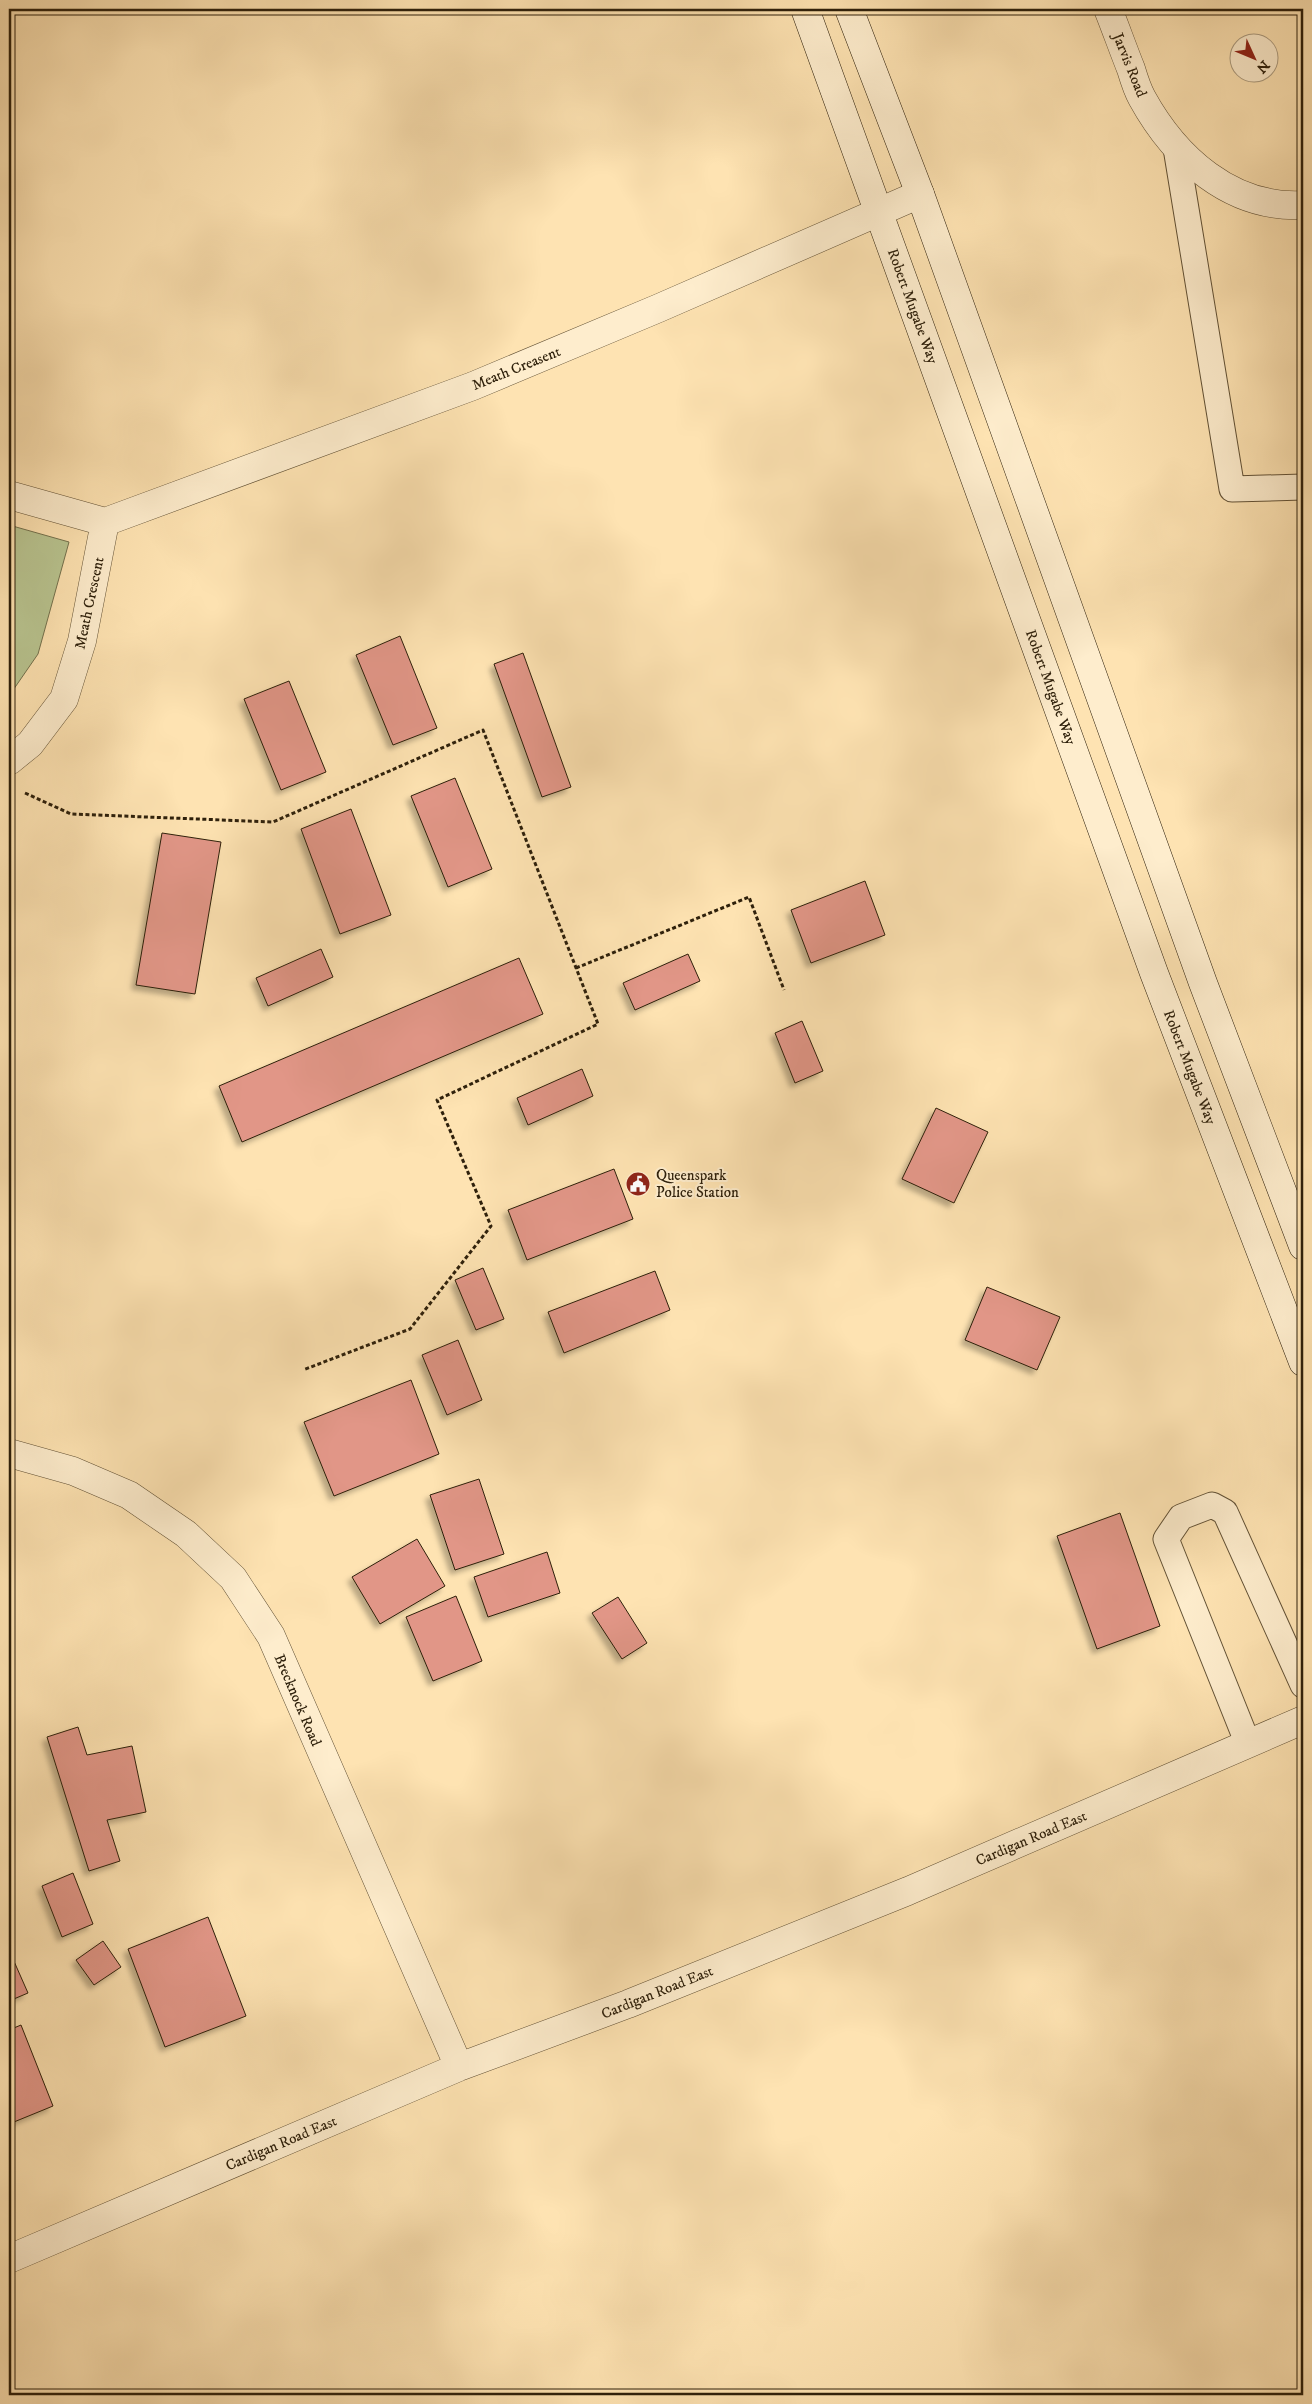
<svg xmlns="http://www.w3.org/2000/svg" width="1312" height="2404" viewBox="0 0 1312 2404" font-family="'IM FELL DW Pica',serif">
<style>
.green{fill:#b9c591;stroke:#74724e}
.building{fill:#e19687;stroke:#2e200b;filter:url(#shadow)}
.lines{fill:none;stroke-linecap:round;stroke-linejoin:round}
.lane-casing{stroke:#625135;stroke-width:27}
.street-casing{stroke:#625135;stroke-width:29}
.secondary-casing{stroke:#2e200b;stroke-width:29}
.path{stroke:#2e200b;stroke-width:3;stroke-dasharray:4 2.5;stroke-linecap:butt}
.lane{stroke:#feedcd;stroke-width:25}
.street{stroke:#feedcd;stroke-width:28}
.secondary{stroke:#feedcd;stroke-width:28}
.labels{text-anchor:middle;stroke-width:4;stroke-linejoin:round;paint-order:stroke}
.street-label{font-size:15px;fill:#2e200b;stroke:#feedcd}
.poi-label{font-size:15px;fill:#2e200b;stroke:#feedcd;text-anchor:start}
</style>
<defs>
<filter id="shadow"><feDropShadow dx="-4.5" dy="4.5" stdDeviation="2.5" flood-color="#0004"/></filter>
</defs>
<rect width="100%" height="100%" fill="#fee3b2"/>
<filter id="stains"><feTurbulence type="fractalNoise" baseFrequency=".004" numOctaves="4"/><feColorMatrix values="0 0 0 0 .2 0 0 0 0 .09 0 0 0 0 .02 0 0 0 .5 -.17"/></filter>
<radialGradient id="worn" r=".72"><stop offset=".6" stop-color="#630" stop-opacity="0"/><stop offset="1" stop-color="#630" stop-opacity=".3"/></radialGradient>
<path class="green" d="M9,525l60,17 -31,112 -29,42z"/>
<path class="building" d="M400,636l37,92 -44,17 -37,-90z
M523,653l48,134 -29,10 -48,-133z
M289,681l37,91 -45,18 -37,-91z
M455,778l37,91 -44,18 -37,-91z
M351,809l40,106 -51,19 -39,-105z
M162,833l59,9 -26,152 -59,-9z
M865,881l20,54 -74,28 -20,-53z
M321,949l12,28 -65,29 -12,-28z
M688,954l12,27 -65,29 -12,-27z
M519,958l24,56 -301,128 -23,-56z
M802,1021l21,50 -28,12 -20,-50z
M582,1069l11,27 -65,29 -11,-27z
M936,1108l52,24 -34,71 -52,-24z
M614,1169l19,50 -106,41 -19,-50z
M483,1268l21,51 -28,11 -21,-50z
M655,1271l15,39 -106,43 -16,-41z
M987,1287l73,30 -23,53 -72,-30z
M458,1340l24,60 -35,15 -25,-60z
M411,1380l28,74 -105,42 -30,-74z
M479,1479l25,75 -49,16 -25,-75z
M1120,1513l40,113 -63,23 -40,-113z
M417,1539l28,47 -65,38 -28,-47z
M547,1552l13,41 -72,24 -14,-40z
M456,1596l26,65 -49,20 -27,-64z
M618,1597l29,46 -25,16 -30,-46z
M78,1727l9,28 45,-9 14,66 -39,8 13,41 -31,10 -42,-134z
M73,1873l20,51 -31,13 -20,-51z
M208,1917l38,99 -81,31 -37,-98z
M103,1941l18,26 -27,18 -18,-25z
M9,1950l19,43 -19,8z
M21,2025l32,81 -44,18v-94z"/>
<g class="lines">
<defs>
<path id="lane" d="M1176,148l56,341 71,-2
M1248,1744l-82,-205 15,-22 31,-12 13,7 78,173"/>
<path id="street" d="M1108,9c8,20 15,40 23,60 3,10 6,20 11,29 33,60 89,111 161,107
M9,495l96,27 -23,119 -18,58 -34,45 -21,17
M105,522l368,-136 186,-78 261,-114
M9,1453l64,18 56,24 57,39 47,44 38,58 188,431
M9,2259l450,-192 169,-63 280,-113 395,-171"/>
<path id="secondary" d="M805,9l349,964 149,389
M849,9l71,185 283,789 100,263"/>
</defs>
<use href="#lane" class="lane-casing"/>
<use href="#street" class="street-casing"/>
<use href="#secondary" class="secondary-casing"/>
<path class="path" d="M25,793l46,21 202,8 210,-92 115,294 -161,76 54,126 -81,103 -107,41
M576,968l173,-71 35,93"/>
<use href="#lane" class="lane"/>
<use href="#street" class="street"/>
<use href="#secondary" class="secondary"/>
</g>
<defs>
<symbol id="civic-disc" viewBox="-11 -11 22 22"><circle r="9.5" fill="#8f2418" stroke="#feedcd"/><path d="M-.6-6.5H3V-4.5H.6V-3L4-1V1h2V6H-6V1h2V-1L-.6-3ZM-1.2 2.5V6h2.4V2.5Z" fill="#fff"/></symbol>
</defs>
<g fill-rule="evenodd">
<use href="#civic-disc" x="624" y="1170" width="28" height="28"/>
</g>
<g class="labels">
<g class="street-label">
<text transform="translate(1130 65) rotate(68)" y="5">Jarvis Road</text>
<text transform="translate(913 306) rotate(70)" y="5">Robert Mugabe Way</text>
<text transform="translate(516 368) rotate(-22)" y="5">Meath Creasent</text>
<text transform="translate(89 603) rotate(-78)" y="5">Meath Crescent</text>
<text transform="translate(1051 687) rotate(70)" y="5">Robert Mugabe Way</text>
<text transform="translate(1190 1067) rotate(69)" y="5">Robert Mugabe Way</text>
<text transform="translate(298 1700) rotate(67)" y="5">Brecknock Road</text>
<text transform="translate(1031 1838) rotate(-23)" y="5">Cardigan Road East</text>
<text transform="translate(657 1992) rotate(-22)" y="5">Cardigan Road East</text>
<text transform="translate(281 2143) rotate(-23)" y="5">Cardigan Road East</text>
</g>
<g class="poi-label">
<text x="656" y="1180">Queenspark<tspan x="656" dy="17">Police Station</tspan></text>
</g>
</g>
<rect width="1312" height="2404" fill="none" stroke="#fee3b2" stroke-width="30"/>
<rect x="10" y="10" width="1292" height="2384" fill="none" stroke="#2e200b" stroke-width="2.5"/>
<rect x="15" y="15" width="1282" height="2374" fill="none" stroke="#2e200b"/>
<g transform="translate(1254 58) rotate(134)"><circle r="24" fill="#feedcd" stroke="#ab9b7f"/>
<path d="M0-4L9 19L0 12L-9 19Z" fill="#8f2418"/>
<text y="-8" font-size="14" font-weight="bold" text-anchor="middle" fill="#2e200b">N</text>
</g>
<rect width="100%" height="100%" filter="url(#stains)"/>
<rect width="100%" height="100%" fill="url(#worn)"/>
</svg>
